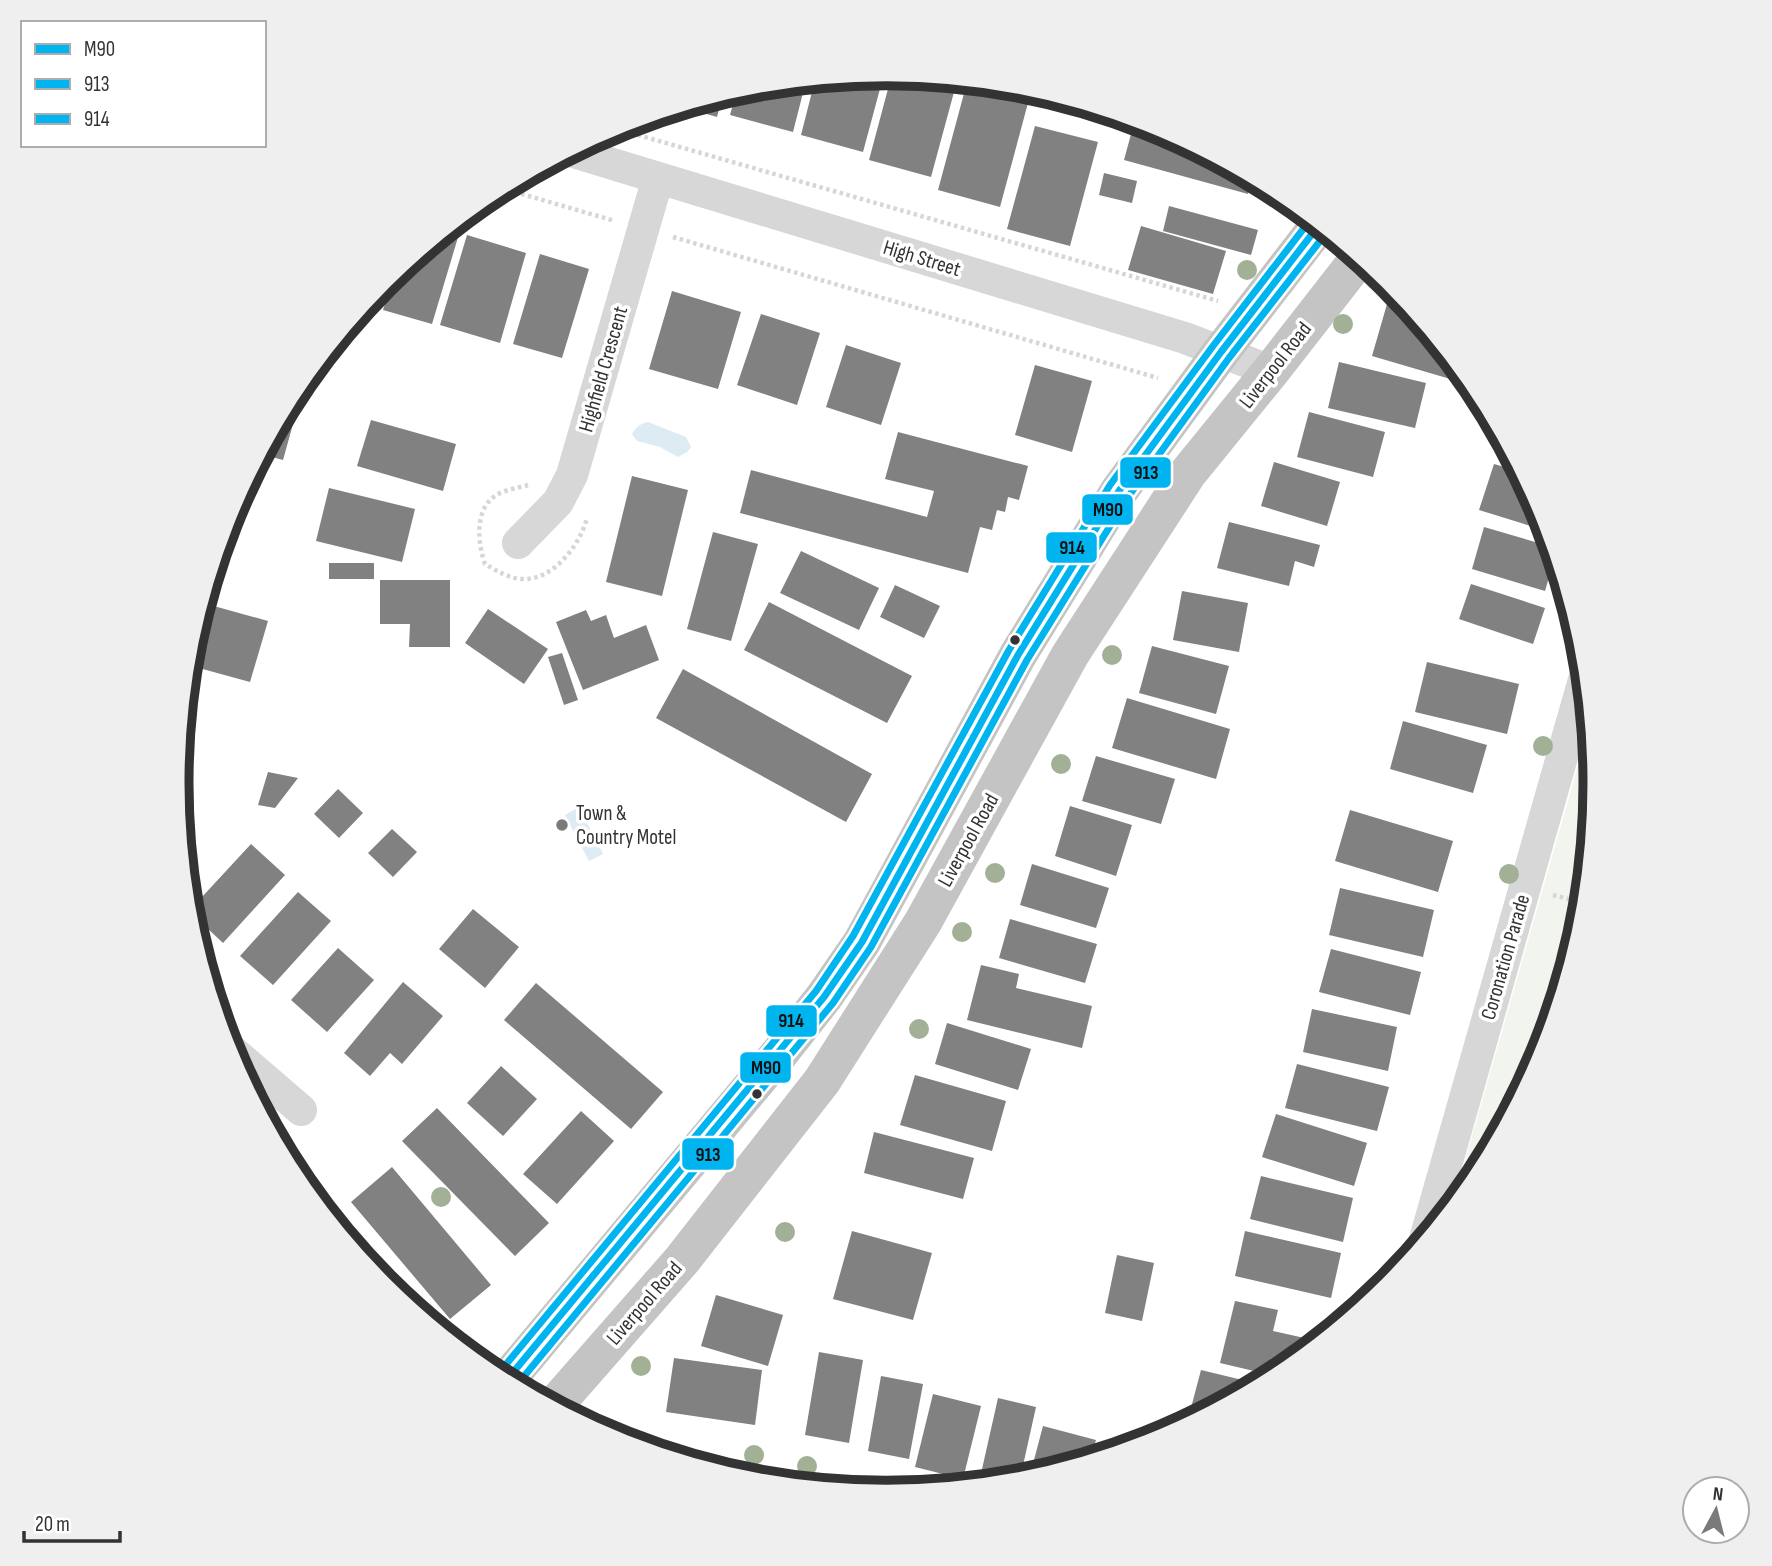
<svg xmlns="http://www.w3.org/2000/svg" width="1772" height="1566" viewBox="0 0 1772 1566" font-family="'Sofia Sans Condensed',sans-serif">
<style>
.green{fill:#f1f5ed}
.water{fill:#ddebf3}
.building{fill:#818181}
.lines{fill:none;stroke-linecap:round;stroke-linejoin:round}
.path{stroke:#d6d6d6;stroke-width:4.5;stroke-dasharray:3.5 3.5;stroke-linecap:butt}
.minor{stroke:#d7d7d7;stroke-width:32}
.highway{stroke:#c4c4c4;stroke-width:38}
.bus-1-casing{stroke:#fff;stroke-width:12}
.bus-2-casing{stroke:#fff;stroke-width:12}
.bus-3-casing{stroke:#fff;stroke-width:12}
.bus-1{stroke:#00b5ef;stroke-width:7}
.bus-2{stroke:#00b5ef;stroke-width:7}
.bus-3{stroke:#00b5ef;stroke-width:7}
.tree{fill:#a2b095}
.bus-dot{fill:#333;stroke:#fff;stroke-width:2.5}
.poi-dot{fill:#7a7a7a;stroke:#fff;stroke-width:2.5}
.labels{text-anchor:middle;stroke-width:7;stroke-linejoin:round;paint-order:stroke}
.street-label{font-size:21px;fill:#333;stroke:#fff}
.poi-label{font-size:21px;fill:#333;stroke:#fff;text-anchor:start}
.rim{fill:none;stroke:#333;stroke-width:9}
.line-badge{stroke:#fff;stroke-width:2.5}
.pale-badge-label{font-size:19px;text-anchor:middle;font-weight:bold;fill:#111}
</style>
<rect width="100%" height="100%" fill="#fff"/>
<path class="green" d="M1590,724l5,59 -13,139 -41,133 -65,122 -24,29z"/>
<path class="water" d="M648,422l38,15 5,10 -4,5 -9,5 -18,-10 -23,-6 -5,-7c4,-7 8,-10 16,-12z
M579,807l24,47 -14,7 -24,-46z"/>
<path class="building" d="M884,74l-21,78 -62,-17 14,-55z
M892,74l65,7 -26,96 -62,-17z
M806,81l-13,51 -63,-17 7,-25 11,-3z
M966,86l62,17 -28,104 -62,-17z
M723,95l-6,22 -35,-10z
M1134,123l31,9 87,46 -4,16 -124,-34z
M1035,126l63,16 -28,104 -63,-17z
M1104,173l33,8 -5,22 -33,-8z
M1169,206l89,24 -7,25 -88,-24z
M1141,226l85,25 -13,43 -85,-24z
M446,231l13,3 -27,90 -49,-14 12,-37z
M467,235l59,18 -26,90 -60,-18z
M540,254l49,15 -27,89 -49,-14z
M672,291l69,21 -23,77 -69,-20z
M1387,304l25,7 48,59 -3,11 -85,-25z
M761,314l59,19 -23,72 -60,-20z
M846,345l55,18 -20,62 -55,-18z
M1339,362l87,21 -11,45 -87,-20z
M1035,365l57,16 -20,71 -57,-17z
M292,397l8,2 -17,61 -22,-6z
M1309,412l76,20 -12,45 -76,-20z
M371,420l85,24 -13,47 -86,-25z
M898,432l130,34 -9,34 -11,-3 -3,15 -8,-2 -5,20 -12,-3 -12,46 -228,-60 11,-43 176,47 7,-26 -49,-12z
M1274,462l66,20 -13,44 -66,-20z
M1494,464l27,8 21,40 5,19 -68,-21z
M632,476l56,14 -26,106 -56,-14z
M329,488l86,21 -13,53 -86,-21z
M1229,522l91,23 -6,22 -19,-6 -6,25 -72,-18z
M1484,527l68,20 3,9 -10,35 -73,-22z
M713,532l45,12 -27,97 -44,-12z
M224,535h3l-14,47 -4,-1z
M801,551l78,37 -20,42 -79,-37z
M329,563h45v16h-45z
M380,580h70v67h-41l1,-23h-30z
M1471,584l74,24 -12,36 -74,-25z
M895,585l45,21 -16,32 -44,-21z
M1182,591l66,12 -9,49 -66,-12z
M769,602l143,74 -25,47 -143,-73z
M203,603l65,18 -18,61 -62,-17 2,-21z
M488,609l60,40 -24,35 -59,-41z
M586,610l5,11 15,-6 8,23 32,-13 13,35 -76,30 -27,-68z
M1152,646l77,20 -13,48 -77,-21z
M562,653l16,47 -14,5 -16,-48z
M1427,662l92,22 -12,50 -92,-22z
M683,669l189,105 -26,48 -190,-104z
M186,690l8,2 -11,37h-1z
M1127,698l103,31 -14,50 -104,-31z
M1403,721l84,24 -14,48 -83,-24z
M1096,756l79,23 -14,45 -79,-23z
M268,772l30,6 -23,30 -17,-3z
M338,789l25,24 -24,25 -25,-24z
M1070,806l62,19 -16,51 -61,-20z
M1350,810l103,31 -15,51 -103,-31z
M392,829l25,23 -24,25 -25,-24z
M251,844l34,31 -62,68 -34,-32z
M1032,864l77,24 -13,40 -76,-23z
M1340,888l94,22 -11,47 -94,-22z
M298,892l33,29 -58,64 -33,-29z
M473,909l46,38 -34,41 -46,-39z
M1010,919l87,25 -12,39 -86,-25z
M338,948l36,32 -47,52 -36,-32z
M1331,949l90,23 -11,43 -91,-23z
M981,965l38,9 -3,14 76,18 -10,42 -115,-28z
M403,982l40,34 -41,48 -12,-11 -20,23 -26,-23z
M536,983l127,109 -32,37 -127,-109z
M1312,1009l85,18 -9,44 -85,-19z
M947,1023l84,26 -13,41 -83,-26z
M1297,1064l92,23 -12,44 -92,-23z
M501,1066l36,33 -34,37 -36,-33z
M915,1075l91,26 -14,50 -92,-26z
M437,1108l112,115 -34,33 -113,-115z
M581,1111l33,30 -57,63 -34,-30z
M1276,1114l91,29 -13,43 -92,-29z
M874,1132l100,26 -11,41 -99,-26z
M392,1167l99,118 -41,34 -99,-117z
M1261,1176l92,22 -10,44 -93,-23z
M852,1231l80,22 -19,67 -80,-21z
M1245,1231l96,22 -10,45 -96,-22z
M1117,1255l37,8 -12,58 -37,-8z
M716,1295l67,20 -15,51 -67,-20z
M1235,1301l43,9 -5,21 45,10 -43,35 -55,-13z
M819,1352l44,8 -14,83 -44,-8z
M674,1358l88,12 -7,55 -89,-13z
M1201,1370l58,14 -72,39z
M881,1376l42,8 -14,75 -41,-8z
M933,1394l48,12 -18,73 -48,-12z
M998,1398l38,9 -16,72 -25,3 -15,-4z
M1043,1426l53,14 -6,19 -56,17 -4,-1z"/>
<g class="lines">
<path class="path" d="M631,133l587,168
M501,188l114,33
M673,237l485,141
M528,485c-10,3 -25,5 -33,11 -21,14 -17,48 -10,68 12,7 23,14 37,15 31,2 58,-34 65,-61
M1553,895l31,8"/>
<path class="minor" d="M570,151l615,187 86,33
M518,543l40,-41 14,-27 86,-297
M229,1048l72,62
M1425,1239l160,-563"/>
<path class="highway" d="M506,1381l273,-327 45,-57 38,-55 156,-287 101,-164 102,-139 98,-127
M554,1406l128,-146 140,-179 101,-159 147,-267 118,-182 83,-102 88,-113"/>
<defs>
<path id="bus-1" d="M506,1381l318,-384 38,-55 156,-287 101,-164 102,-139 98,-127"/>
<path id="bus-2" d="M516,1386l317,-383 38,-56 156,-287 101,-163 101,-139 98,-126"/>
<path id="bus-3" d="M498,1374l318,-383 37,-55 156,-286 101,-165 103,-139 98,-127"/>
</defs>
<use href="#bus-1" class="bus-1-casing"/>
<use href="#bus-2" class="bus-2-casing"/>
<use href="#bus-3" class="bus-3-casing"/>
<use href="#bus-1" class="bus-1"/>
<use href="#bus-2" class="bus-2"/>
<use href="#bus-3" class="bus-3"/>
</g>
<g class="tree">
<circle cx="1247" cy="270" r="10"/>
<circle cx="1343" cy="324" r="10"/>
<circle cx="1112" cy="655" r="10"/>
<circle cx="1543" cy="746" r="10"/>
<circle cx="1061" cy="764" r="10"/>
<circle cx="995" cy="873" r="10"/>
<circle cx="1509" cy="874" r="10"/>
<circle cx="962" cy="932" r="10"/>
<circle cx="919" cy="1029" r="10"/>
<circle cx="441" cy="1197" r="10"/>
<circle cx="785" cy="1232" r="10"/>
<circle cx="641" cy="1366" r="10"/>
<circle cx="754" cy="1455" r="10"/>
<circle cx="807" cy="1466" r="10"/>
</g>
<g class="bus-dot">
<circle cx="1015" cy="640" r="6"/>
<circle cx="757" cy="1094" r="6"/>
</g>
<circle class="poi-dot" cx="562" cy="825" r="7"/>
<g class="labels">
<g class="street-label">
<text transform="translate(922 258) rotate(17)" y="7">High Street</text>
<text transform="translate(1275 365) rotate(-52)" y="7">Liverpool Road</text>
<text transform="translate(603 369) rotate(-74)" y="7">Highfield Crescent</text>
<text transform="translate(968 840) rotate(-61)" y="7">Liverpool Road</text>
<text transform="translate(1505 957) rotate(-74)" y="7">Coronation Parade</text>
<text transform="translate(644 1303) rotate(-49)" y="7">Liverpool Road</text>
</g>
<g class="poi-label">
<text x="576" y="820">Town &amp;<tspan x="576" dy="24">Country Motel</tspan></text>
</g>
</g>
<path d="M0 0H1772V1566H0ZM189 783a697 697 0 1 1 1394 0a697 697 0 1 1-1394 0Z" fill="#efefef" fill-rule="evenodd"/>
<path class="rim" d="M189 783a697 697 0 1 1 1394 0a697 697 0 1 1-1394 0Z"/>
<g class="line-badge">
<rect x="1119" y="456" width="53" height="33" rx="7" fill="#00b5ef"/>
<rect x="1081" y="493" width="53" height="33" rx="7" fill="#00b5ef"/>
<rect x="1045" y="531" width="53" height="33" rx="7" fill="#00b5ef"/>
<rect x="765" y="1004" width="53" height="34" rx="7" fill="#00b5ef"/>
<rect x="739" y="1051" width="53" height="33" rx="7" fill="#00b5ef"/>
<rect x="681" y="1137" width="54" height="34" rx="7" fill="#00b5ef"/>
</g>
<g class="pale-badge-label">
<text x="1146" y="479">913</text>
<text x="1108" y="516">M90</text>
<text x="1072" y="554">914</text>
<text x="791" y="1027">914</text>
<text x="766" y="1074">M90</text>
<text x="708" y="1161">913</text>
</g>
<rect x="21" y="21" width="245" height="126" fill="#ffffff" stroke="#adadad" stroke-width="2"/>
<rect x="35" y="44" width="35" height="10" fill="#00b5ef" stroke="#adadad" stroke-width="2"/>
<text x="84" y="56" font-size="21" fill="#333333">M90</text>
<rect x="35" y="79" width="35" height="10" fill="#00b5ef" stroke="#adadad" stroke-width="2"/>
<text x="84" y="91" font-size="21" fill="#333333">913</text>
<rect x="35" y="114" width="35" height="10" fill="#00b5ef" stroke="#adadad" stroke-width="2"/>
<text x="84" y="126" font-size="21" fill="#333333">914</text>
<g transform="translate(1716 1510) rotate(7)"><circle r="33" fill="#ffffff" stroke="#adadad" stroke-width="2"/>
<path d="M0-5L12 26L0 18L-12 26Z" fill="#7a7a7a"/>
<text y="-10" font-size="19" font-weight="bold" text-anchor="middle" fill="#333333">N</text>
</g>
<path d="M24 1531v10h96v-10" fill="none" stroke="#333333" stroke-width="3.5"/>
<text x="35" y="1531" font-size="21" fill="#333333" stroke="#ffffff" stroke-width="5" paint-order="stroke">20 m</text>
</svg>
